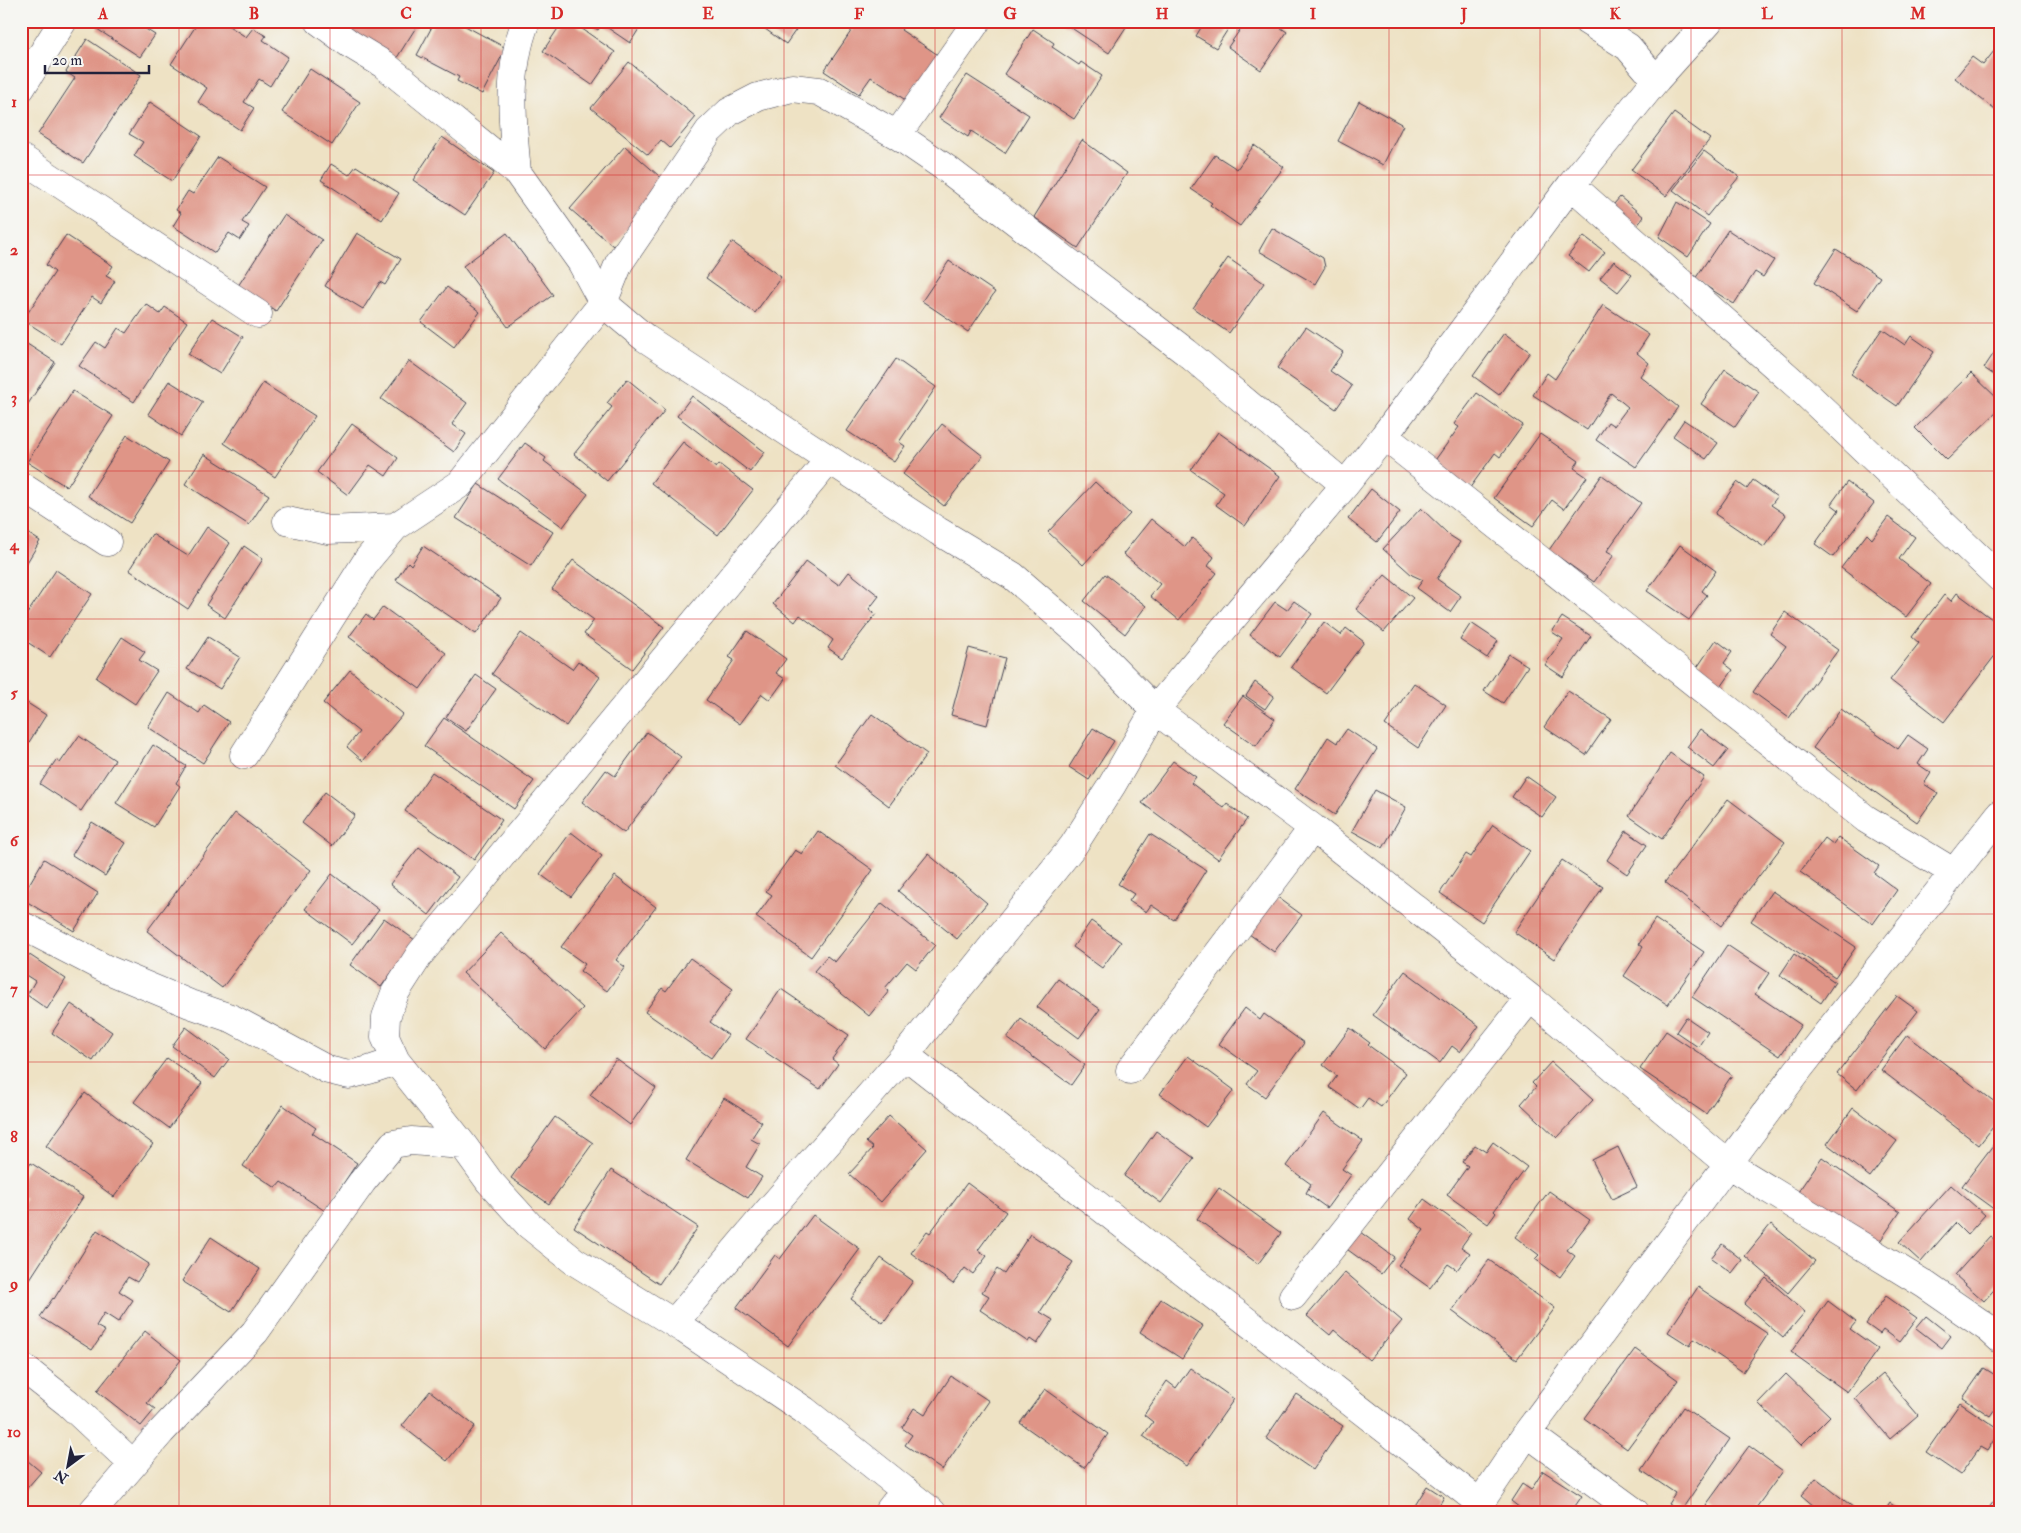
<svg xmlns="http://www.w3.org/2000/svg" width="2021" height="1533" viewBox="0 0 2021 1533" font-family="'IM FELL Double Pica',serif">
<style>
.building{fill:#df9587}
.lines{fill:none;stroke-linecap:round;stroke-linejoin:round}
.street-casing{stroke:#413f50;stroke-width:29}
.street{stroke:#fff;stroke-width:28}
.grid{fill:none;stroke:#d62828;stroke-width:1;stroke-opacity:0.55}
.neatline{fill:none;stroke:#d62828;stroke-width:2}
.grid-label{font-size:16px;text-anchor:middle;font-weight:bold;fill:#d62828}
</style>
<rect width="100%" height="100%" fill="#f6f6f2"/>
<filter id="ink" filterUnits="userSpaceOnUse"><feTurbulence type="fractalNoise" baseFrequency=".02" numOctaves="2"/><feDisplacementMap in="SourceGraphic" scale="10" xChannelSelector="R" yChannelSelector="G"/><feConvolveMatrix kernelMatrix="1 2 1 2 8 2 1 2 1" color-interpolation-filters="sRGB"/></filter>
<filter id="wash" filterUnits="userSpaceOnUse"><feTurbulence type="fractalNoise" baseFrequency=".0096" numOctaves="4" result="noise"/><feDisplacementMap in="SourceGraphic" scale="20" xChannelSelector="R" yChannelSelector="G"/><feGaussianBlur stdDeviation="1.12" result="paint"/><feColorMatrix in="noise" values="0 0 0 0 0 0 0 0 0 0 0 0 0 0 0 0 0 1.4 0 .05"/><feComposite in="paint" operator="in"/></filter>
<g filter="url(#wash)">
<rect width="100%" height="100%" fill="#eee2c4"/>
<g id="blocks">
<path class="building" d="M102,21h31l22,14 -15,22 -43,-28z
M199,21h22l25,16 7,-9 13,8 -3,4 25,17 -18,29 -11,-7 -15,23 10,6 -14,22 -42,-28 9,-14 -36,-24z
M348,21h72l-27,43 -51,-33z
M435,21h21l50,27 -24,46 -25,-13 2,-4 -42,-22z
M563,21h8l44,31 -23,33 -49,-34z
M584,21h60l-14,22 -28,-19 -4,6z
M754,21h48l-16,23z
M858,21h49l-6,9 46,31 -31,46 -45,-30 -12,17 -35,-23z
M1061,21h69l-21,32z
M1205,21h28l-17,27 -20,-12z
M1246,21h25l16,11 -26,38 -33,-23z
M1614,21h17l-6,8z
M1033,29l21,14 -2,4 27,18 2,-3 21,14 -28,43 -70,-45z
M87,39l54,36 -58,88 -45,-29 37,-56 -9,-6z
M1998,46l2,1v67l-45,-36 17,-21 11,8z
M629,62l67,55 -26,31 -9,-8 -13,15 -57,-47z
M310,69l50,33 -28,43 -50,-33z
M967,75l62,40 -24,38 -34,-22 -3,6 -29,-19z
M1359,101l44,24 -20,40 -45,-24z
M150,102l51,34 -29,45 -38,-25 9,-14 -14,-8z
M1674,113l36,26 -44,57 -35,-26z
M442,137l52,36 -29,42 -52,-35z
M1082,140l45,33 -49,75 -44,-31z
M1254,145l30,22 -44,59 -30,-21 2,-2 -21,-14 24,-34 22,14z
M625,146l42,37 -54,63 -43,-37z
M1704,151l35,26 -32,39 -34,-26z
M218,157l47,30 -23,35 7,4 -9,14 -11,-7 -14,20 -42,-27 8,-13 -5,-3 12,-19 5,3z
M331,164l18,11 7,-9 43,27 -17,27 -61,-40z
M1620,197l24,20 -12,15 -25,-20z
M1677,202l33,22 -22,33 -29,-20z
M284,215l38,25 -46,71 -38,-25z
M1272,228l51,30 2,9 -10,17 -56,-33z
M1728,230l46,30 -11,17 -8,-5 -21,32 -39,-25z
M357,233l44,26 -16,26 -5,-3 -17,27 -38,-23z
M507,233l46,62 -45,32 -45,-61z
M66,235l47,31 -7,10 9,5 -14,22 -9,-6 -31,47 -38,-24 32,-48 -9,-7z
M1584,236l21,16 -16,20 -21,-16z
M732,242l49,35 -26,36 -49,-35z
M1836,249l44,28 -23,34 -43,-28z
M1228,258l36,25 -35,50 -36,-25z
M949,261l46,31 -27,40 -46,-31z
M1614,261l18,14 -14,17 -18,-14z
M447,287l33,25 -26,35 -33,-25z
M146,304l14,10 5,-7 22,15 -53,80 -55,-36 17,-24 9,6 13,-20 8,5z
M1603,305l46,30 -12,18 12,10 -9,13 38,31 -42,60 -40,-27 12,-18 6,4 14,-19 -17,-14 -24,37 -54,-35 14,-22 8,6z
M212,318l31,19 -23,37 -32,-20z
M1306,327l37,25 -13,19 22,15 -16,23 -59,-41z
M1882,329l23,16 6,-9 23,16 -37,54 -46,-32z
M1504,333l26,19 -31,43 -26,-19z
M21,340l34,22 -34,53z
M2000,344v35l-16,-11z
M896,359l40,28 -37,55 6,4 -11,16 -47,-31z
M409,361l58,42 -15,21 14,10 -12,18 -73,-53z
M1725,369l34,23 -24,35 -34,-23z
M1971,373l29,28v8l-53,51 -32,-32z
M627,379l38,31 -58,71 -33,-27 38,-47 -5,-4z
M169,381l34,21 -22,34 -33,-22z
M263,383l52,33 -40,61 -51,-34z
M73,391l40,25 -46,71 -40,-25z
M1477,393l46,32 -23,32 -5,-4 -26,36 -36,-26 26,-36 -5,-3z
M692,396l73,56 -15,20 -73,-56z
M1684,420l34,23 -12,16 -33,-23z
M352,424l46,34 -12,18 -16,-11 -22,30 -31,-23z
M942,424l41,32 -39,50 -41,-32z
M1218,432l62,44 -35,50 -29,-21 8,-12 -33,-23z
M1540,434l39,27 -5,7 13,9 -23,32 -12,-9 -19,26 -39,-28z
M127,435l42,27 -39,61 -42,-27z
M683,442l33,26 3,-4 34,26 -35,45 -67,-52z
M525,443l21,15 -2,3 44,33 -25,33 -65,-48z
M204,454l65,41 -20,30 -64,-41z
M1602,475l39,28 -34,48 7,4 -20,27 -45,-32z
M1753,480l24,17 -6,8 15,10 -22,32 -49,-33 22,-32 10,7z
M1095,482l35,32 -47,51 -35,-33z
M1847,482l27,21 -41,54 -18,-13 24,-34 -8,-6z
M478,484l75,48 -22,34 -75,-48z
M1371,489l29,23 -23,30 -29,-23z
M1421,508l28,27 11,7 -23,37 24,17 -11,16 -33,-24 6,-8 -11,-5 -29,-26z
M1888,517l27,20 -16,22 32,25 -25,33 -65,-49 26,-34 5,5z
M1151,519l34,28 7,-9 22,19 -6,9 9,7 -38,47 -29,-24 10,-12 -37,-30z
M207,527l23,16 -42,66 -59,-39 23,-36 36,22z
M21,529l19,12 -14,23 -5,-3z
M1680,545l36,26 -14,20 5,4 -18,25 -42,-29z
M244,546l19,13 -38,59 -19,-13z
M423,546l78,52 -25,36 -80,-54 12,-18 3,3z
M573,560l91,67 -32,42 -48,-35 10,-14 -42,-31z
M806,561l33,24 10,-13 30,24 -10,13 7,5 -34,44 -14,-10 5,-8 -33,-25 -5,7 -22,-18z
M56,570l36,24 -42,63 -29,-19v-15z
M1105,574l41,32 -21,28 -41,-33z
M1385,575l28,23 -29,34 -28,-23z
M1957,593l43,32v24l-56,73 -54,-42 29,-37 -7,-6 32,-42 7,6z
M1294,601l18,13 -32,43 -30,-22 25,-33 12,8z
M383,607l63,46 -26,36 -71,-52 17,-23 7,6z
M1785,612l53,38 -49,68 -36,-26 33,-46 -16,-12z
M1562,617l29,19 -28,41 -18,-12 18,-26 -11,-7z
M1324,622l17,13 5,-7 18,14 -38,51 -35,-26z
M1471,623l27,18 -11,17 -27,-18z
M747,631l39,28 -10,14 9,6 -15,21 -8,-6 -22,30 -34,-24 28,-40 -5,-3z
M521,633l51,36 6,-8 22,16 -34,49 -74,-52z
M122,637l23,15 -6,8 18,11 -22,33 -39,-26z
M208,637l32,20 -20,32 -33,-20z
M1716,640l16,12 -8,11 9,7 -14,20 -25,-18z
M969,648l36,10 -18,67 -36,-10z
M1509,654l19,12 -25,37 -19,-12z
M350,670l53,44 -40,47 -16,-14 12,-15 -36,-29z
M476,675l20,14 -30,42 -20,-14z
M1255,682l19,14 -9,13 -19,-13z
M1414,683l32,22 -28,43 -33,-23z
M1568,691l43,28 -25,36 -42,-28z
M169,693l30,20 5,-8 25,17 -26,41 -55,-36z
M1243,696l32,23 -19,27 -33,-23z
M21,699l25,16 -25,40z
M1841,709l57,40 10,-14 20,14 -10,15 13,9 -7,11 14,9 -21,29 -104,-74z
M872,714l55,40 -38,52 -54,-41z
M444,718l90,63 -20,28 -90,-63z
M1093,728l21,13 -25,39 -20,-13z
M1347,729l30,20 -42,66 -40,-26 33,-52 9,6z
M1700,729l28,21 -14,18 -27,-21z
M647,732l34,25 -57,76 -42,-31 24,-32 9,6z
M79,736l36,24 -34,51 -41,-27 16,-24 4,3z
M153,745l33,21 -10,17 4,3 -26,41 -38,-24z
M1670,753l34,24 -42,62 -33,-23z
M1173,761l23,16 -5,6 33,25 3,-4 20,15 -29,40 -76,-56z
M432,772l70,48 -28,40 -69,-49z
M1526,776l30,21 -14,20 -30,-20z
M1375,790l31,17 -23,41 -31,-17z
M325,792l30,23 -23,31 -30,-23z
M1728,799l57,43 -64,84 -56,-44z
M235,813l76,57 -89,118 -75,-57z
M92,822l34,21 -21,33 -33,-21z
M1493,825l37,26 -48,71 -42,-29 26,-39 5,3z
M818,831l55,39 -62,87 -55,-40 16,-22 -6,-4 29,-41 7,4z
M1626,831l21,14 -20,29 -20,-14z
M571,832l31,24 -31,41 -31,-23z
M1150,834l56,36 -32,50 -23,-15 -5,7 -17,-11 5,-7 -16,-10z
M1838,837l41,29 -5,7 23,17 -24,34 -73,-52 25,-34 8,6z
M419,847l39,30 -29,38 -39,-31z
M928,854l59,49 -30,36 -59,-48z
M44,859l54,34 -24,38 -53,-33z
M1562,860l41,27 -49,72 -40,-27z
M332,874l47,36 -27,34 -47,-35z
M615,876l41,31 -40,53 9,7 -18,24 -27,-20 5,-7 -24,-17z
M1772,891l84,56 -21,30 -84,-56z
M1276,896l26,19 -28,37 -25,-18z
M882,903l53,42 -19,24 -9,-7 -22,26 4,3 -20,25 -55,-45 13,-15 8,6z
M384,918l31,22 -34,47 -31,-22z
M1655,919l49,33 -36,53 -44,-29 19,-29 -4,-3z
M1091,921l30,21 -19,26 -29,-21z
M501,933l82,75 -38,41 -82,-76z
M1727,945l42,28 -14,21 46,31 -21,31 -88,-59z
M25,952l41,27 -19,30 -20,-14 8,-14 -14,-9v-14z
M1794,954l41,28 -14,21 -41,-28z
M690,958l43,31 -23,33 18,13 -17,23 -66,-46 17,-24 4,3z
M1405,971l74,55 -19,26 -8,-6 -12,17 -67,-48z
M1058,979l42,30 -21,29 -42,-31z
M781,989l68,46 -17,24 6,5 -18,25 -74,-50z
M1897,996l21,15 -61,79 -20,-16z
M71,1004l41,28 -19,29 -41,-28z
M1245,1008l15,12 4,-6 40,29 -39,54 -18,-13 10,-13 -38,-27z
M1686,1017l22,15 -10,15 -22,-15z
M1021,1019l64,46 -14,20 -64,-47z
M186,1027l43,32 -14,19 -43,-32z
M1350,1028l20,15 -2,2 38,28 -25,34 -13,-9 -8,11 -31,-22 8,-11 -14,-11z
M1666,1031l66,44 -26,39 -66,-45z
M1907,1035l93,71v12l-21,27 -98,-75z
M1188,1056l46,34 -28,37 -46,-33z
M167,1058l35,25 -33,45 -35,-26z
M616,1059l40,29 -26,37 -40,-30z
M1551,1062l42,38 -36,38 -36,-34 15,-17 -4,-4z
M85,1093l68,51 -39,53 -68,-51z
M724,1098l38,24 -11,17 9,5 -14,23 16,10 -14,21 -62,-38z
M283,1105l33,23 -4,5 45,30 -32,48 -44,-29 -5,6 -33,-22z
M1853,1108l44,33 -27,36 -43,-33z
M1324,1113l39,28 -21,28 9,6 -24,33 -21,-15 5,-9 -25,-18z
M889,1116l38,33 -46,53 -32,-28 24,-26 -7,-6z
M555,1117l38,26 -44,61 -38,-26z
M1156,1131l38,27 -33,45 -37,-27z
M2000,1136v67l-5,7 -33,-24z
M1493,1142l34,25 -33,44 2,2 -8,11 -41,-29 21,-29 -6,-4 13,-17 11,7z
M1618,1147l19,40 -25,12 -20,-39z
M1822,1157l78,55 -26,38 -78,-55z
M31,1163l52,34 -55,85 -7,-4v-71l5,-8 -5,-3v-18z
M611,1170l87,57 -39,57 -85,-57z
M967,1183l39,29 -28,38 9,6 -14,18 -8,-6 -12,16 -42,-31 16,-22 3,2z
M1951,1185l34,30 -18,20 -12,-12 -34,39 -22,-20z
M1219,1188l62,45 -23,31 -61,-45z
M1549,1191l41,29 -23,30 8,6 -15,21 -25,-18 4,-4 -24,-18z
M1424,1199l47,34 -10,14 9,6 -13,17 -9,-6 -18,24 -32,-23 26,-35 -14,-11z
M813,1215l47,34 -72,97 -52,-38 39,-53 5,4z
M1771,1224l44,37 -27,32 -43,-37z
M1356,1229l38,28 -13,17 -37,-27z
M97,1230l52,34 -12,18 -9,-5 -9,14 14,9 -15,22 -14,-9 -8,13 9,5 -13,19 -52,-33 13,-19 1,1z
M1030,1234l43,28 -33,50 13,8 -16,24 -7,-5 -2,3 -48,-32 9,-14 -7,-4 15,-23 7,5z
M1990,1236l10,8v39l-16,18 -29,-26z
M211,1237l49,32 -29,43 -49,-31z
M1722,1244l20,16 -10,13 -21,-15z
M881,1258l32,23 -30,42 -32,-24z
M1489,1260l66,48 -38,51 -65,-48z
M1345,1272l57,49 -33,39 -35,-30 -4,5 -23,-19z
M1766,1278l39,34 -22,26 -39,-34z
M1698,1287l70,47 -25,38 -49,-33 -4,7 -22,-14z
M1886,1296l31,22 -18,24 -16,-12 -3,4 -14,-10z
M1161,1299l42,27 -21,33 -42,-27z
M1828,1301l28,21 -6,7 28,20 -31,43 -56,-40z
M1926,1316l25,20 -9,12 -26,-20z
M145,1331l36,29 -34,43 8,6 -14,17 -44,-35z
M1635,1349l43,31 -51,69 -43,-31z
M1190,1368l44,31 -47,67 -44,-30 10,-14 -9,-7 23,-34 9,7z
M1984,1368l16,10v24l-10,14 -27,-18z
M1786,1374l44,42 -29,29 -43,-42z
M1883,1374l35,41 -28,24 -35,-41z
M951,1376l38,25 -47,69 -37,-25 7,-10 -10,-7 12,-20 11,7z
M1045,1389l63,45 -24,34 -64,-45z
M430,1391l45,35 -28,35 -45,-35z
M1296,1394l47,32 -30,44 -47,-32z
M1960,1403l40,27 -13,21 -7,-4 -20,28 -34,-23z
M1683,1407l47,32 -50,73 -12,-8 7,-11 -34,-23z
M1749,1446l34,25 -30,41h-38l-9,-7z
M21,1455l20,17 -20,23z
M1543,1471l39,25 -11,16h-54l3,-4 -9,-7 11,-17 9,6z
M1816,1478l38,30 -3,4h-30l-20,-17z
M1427,1486l17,11 -9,15h-24z
M1994,1501l6,4v7h-14z
M1890,1503l12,9h-18z"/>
</g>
</g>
<g filter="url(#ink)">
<use href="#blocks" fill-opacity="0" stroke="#413f50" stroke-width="1"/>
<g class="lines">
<defs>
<path id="street" d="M319,21l31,23 33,20 134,108 64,90 22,41 42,35 293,193 75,45 68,59 74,75 158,118 217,170 199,167 195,119 65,45 11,10
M1587,21l41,26 28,33
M21,88l42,-67
M897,135l80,-114
M21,158l237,156
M517,172c-5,-50 -10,-103 9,-151
M1571,185l229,203 200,190
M1384,436l482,383 87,53
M829,460l-409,494 -25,39 -9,24 -1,20 11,24 67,84 26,36 40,44 45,36 111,69 119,80 128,102
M21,486l86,56
M287,521l41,9 67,-3
M244,755l124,-196 27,-32 65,-43 143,-181 16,-40 90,-132 20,-19 29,-15 34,-9 27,3 78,44 50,34 239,183 159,133
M21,925l85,44 84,35 43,15 95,51 21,5 20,-5 27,-9
M905,1055l575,448
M1130,1070l183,-242
M1293,1296l237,-298
M674,1323l95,-113 136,-155 168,-209 39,-61 43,-75 190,-225 39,-49 187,-251 85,-105 53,-59
M21,1366l47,37 65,61
M1527,1433l108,79
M92,1512l69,-80 94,-100 107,-150 31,-38 18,-3 52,4
M888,1512l17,-22
M1474,1512l53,-79 271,-363 202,-256"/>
</defs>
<use href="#street" class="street-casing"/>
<use href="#street" class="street"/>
</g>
</g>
<path class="grid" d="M179,21v1491M330,21v1491M481,21v1491M632,21v1491M784,21v1491M935,21v1491M1086,21v1491M1237,21v1491M1389,21v1491M1540,21v1491M1691,21v1491M1842,21v1491M21,175h1979M21,323h1979M21,471h1979M21,619h1979M21,766h1979M21,914h1979M21,1062h1979M21,1210h1979M21,1358h1979"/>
<rect width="2021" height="1533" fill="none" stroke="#f6f6f2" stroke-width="55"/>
<g transform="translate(68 1466) rotate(212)" stroke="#f6f6f2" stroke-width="4" paint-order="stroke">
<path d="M0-4L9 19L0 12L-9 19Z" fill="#22223b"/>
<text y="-8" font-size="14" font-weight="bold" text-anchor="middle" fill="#22223b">N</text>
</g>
<path d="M45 65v8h104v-8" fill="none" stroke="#22223b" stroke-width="2.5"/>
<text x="52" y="65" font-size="15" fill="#22223b" stroke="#f6f6f2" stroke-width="4" paint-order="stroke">20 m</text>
<rect x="28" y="28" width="1966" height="1478" class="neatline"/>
<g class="grid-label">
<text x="103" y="19">A</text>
<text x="254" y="19">B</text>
<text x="406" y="19">C</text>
<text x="557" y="19">D</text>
<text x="708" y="19">E</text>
<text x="859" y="19">F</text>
<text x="1010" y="19">G</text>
<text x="1162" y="19">H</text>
<text x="1313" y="19">I</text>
<text x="1464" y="19">J</text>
<text x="1615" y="19">K</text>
<text x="1767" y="19">L</text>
<text x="1918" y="19">M</text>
<text x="14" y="107">1</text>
<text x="14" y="255">2</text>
<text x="14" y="403">3</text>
<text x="14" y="550">4</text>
<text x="14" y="698">5</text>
<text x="14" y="846">6</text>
<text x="14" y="994">7</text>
<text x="14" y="1142">8</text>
<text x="14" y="1289">9</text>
<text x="14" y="1437">10</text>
</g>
</svg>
